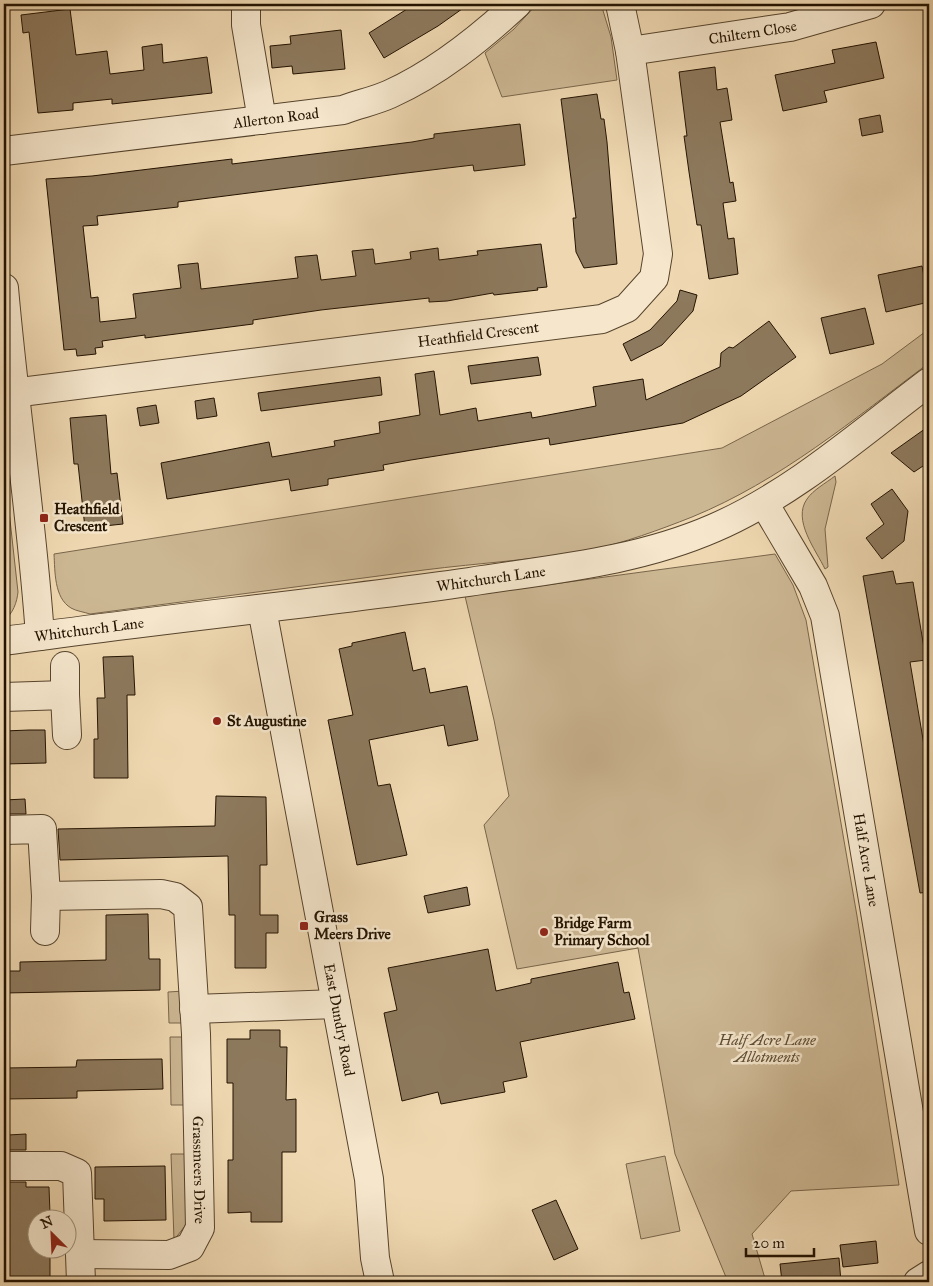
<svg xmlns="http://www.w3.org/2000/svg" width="933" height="1286" viewBox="0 0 933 1286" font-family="'IM FELL Great Primer',serif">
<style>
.green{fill:#ccb793;stroke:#78654a}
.building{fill:#8d795d;stroke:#231301}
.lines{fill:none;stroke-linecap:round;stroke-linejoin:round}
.minor-casing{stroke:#56442d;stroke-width:30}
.minor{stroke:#f5e6cc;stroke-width:28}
.poi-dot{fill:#8f2418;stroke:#f5e6cc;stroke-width:2}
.labels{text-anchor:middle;stroke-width:5;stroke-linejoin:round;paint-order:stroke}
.street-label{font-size:15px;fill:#231301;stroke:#f5e6cc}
.poi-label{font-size:15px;font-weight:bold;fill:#231301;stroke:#f5e6cc;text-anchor:start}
.park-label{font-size:15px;font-style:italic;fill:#5e4c34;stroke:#f5e6cc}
</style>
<rect width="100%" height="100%" fill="#efd8b1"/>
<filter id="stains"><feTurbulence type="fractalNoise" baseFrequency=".004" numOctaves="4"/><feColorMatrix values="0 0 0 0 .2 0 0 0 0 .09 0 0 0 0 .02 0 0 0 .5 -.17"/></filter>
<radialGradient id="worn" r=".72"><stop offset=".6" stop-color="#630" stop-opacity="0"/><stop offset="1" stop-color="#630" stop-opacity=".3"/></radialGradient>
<path class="green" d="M537,4h64l10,33 6,43 -115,17 -17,-44 29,-24z
M929,329v34c-75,56 -149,118 -237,154 -33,13 -68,26 -102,33 -55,10 -111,13 -166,20 -111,15 -223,29 -334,44 -6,-2 -14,-3 -19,-6 -17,-10 -16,-37 -17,-54l668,-106 160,-84z
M4,466l14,126c-1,10 -5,22 -14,28z
M835,476l1,6 -11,47 3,38 -3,2c-9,-19 -33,-49 -18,-70 6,-9 19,-16 28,-23z
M775,554l18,31 13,35 51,296 42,269 -108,6 -39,43 14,48h-38l-53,-128 -37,-206 -121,21 -33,-144 25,-29 -15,-76 -29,-124z
M184,991l1,32h-16l-1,-31z
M170,1037h15l1,68h-15z
M171,1154h15l1,64 -2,8 -11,14z
M665,1156l15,75 -39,8 -15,-75z"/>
<path class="building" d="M415,4h54l-31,22 -54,32 -15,-25z
M70,9l6,46 31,-4 3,23 34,-4 -2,-23 20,-3 1,19 44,-6 5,36 -100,11v-5l-39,4v7l-35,3 -9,-81 -6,1 -2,-18z
M341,30l4,39 -52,5 -1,-8 -20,2 -2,-22 21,-2 -1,-8z
M876,42l8,36 -60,13 3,11 -44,9 -8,-36 60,-12 -3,-13z
M715,67l2,23 10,-2 5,32 -12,2 10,61 3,-1 3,19 -13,2 5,36 6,-1 4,36 -29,5 -8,-54h-4l-8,-53 -5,-36h3l-8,-64z
M597,94l4,25h3l3,23 10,122 -33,4 -8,-16 -3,-34h3l-15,-119z
M880,115l3,17 -21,4 -3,-17z
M520,124l5,41 -51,6 -1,-6 -75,9 -220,28v5l-81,9 1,9 -15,1 8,72 7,-1 2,25 36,-4 -3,-24 48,-6 -3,-23 20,-2 3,26 97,-11 -3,-21 22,-2 4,25 35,-4 -4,-25 21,-2 2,15 36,-5 -1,-7 28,-4 1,12 39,-5 -1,-4 64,-7 6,43 -10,1 1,2 -44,5 -1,-2 -46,8 -18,1v-4l-108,12 -68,10v4l-108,14v-3l-43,6 1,6 -8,1 1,6 -19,2 -1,-7 -12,1 -18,-171 46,-3 140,-17v5l180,-22 22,-4v-4z
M922,266l7,36 -43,10 -8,-37z
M680,290l17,5 -4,16 -31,34 -31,16 -8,-17 27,-14 27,-29z
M865,308l9,36 -44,10 -9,-36z
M769,321l27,36 -55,39 -58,27 -133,22 -1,-7 -138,22 -28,5 1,5 -56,9v6l-37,6 -2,-12 -122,20 -6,-36 108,-21 3,15 63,-11 -1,-5 46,-8 -1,-11 41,-7 -5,-41 19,-3 6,44 36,-7 2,13 53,-9 1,6 64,-12 -3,-19 50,-8 3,21 74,-33 1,-14 8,-6 4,1z
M538,357l3,18 -70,9 -3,-18z
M380,377l2,18 -121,16 -3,-18z
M214,398l3,18 -20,3 -2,-18z
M156,405l3,18 -19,3 -3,-18z
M106,415l5,59 6,-1 6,51 -38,4 -7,-64h-4l-4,-46z
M929,426v36l-15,10 -23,-19z
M892,489l16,22 -4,30 -22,18 -16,-21 18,-14 -13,-20z
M893,571l3,13 17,-2 13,78 -16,2 16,95 3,-1v136l-9,1 -57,-317z
M405,632l8,39 12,-3 5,25 37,-7 11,54 -30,6 -4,-21 -75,15 9,46 12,-2 17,71 -50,10 -29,-145 25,-5 -14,-66 13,-3v-3z
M133,656l2,39h-8l1,83h-34v-39h4l-1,-41h8l-2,-41z
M29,730h16l1,33 -42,1v-33z
M216,796l50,1 1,68h-7v50h18v18h-12v35h-31v-53h-6l-1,-59 -168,4 -2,-31 157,-3z
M25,799l1,15h-22v-14z
M467,887l3,18 -42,8 -4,-17z
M148,914l1,45h11v31l-156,3v-22h16v-9l86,-2v-45z
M488,949l8,42 35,-8v-4l87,-17 6,31 5,-1 6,27 -115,23 7,35 -24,5 2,10 -64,12 -3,-12 -36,9 -18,-88 13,-3 -9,-42z
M250,1030h30v17h7l-1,53 10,-1v53h-14v70h-31v-10l-23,1v-53h5v-77h-6v-44h23z
M162,1059l1,30 -86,2v7l-73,1v-31l72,-1 1,-7z
M26,1134v16h-18v-15z
M165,1166l1,54 -62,1v-22h-9v-32z
M4,1182h22v5h23l1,27h-12v34h12v34h-46z
M556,1200l22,49 -24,11 -22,-50z
M876,1241l2,22 -35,4 -3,-22z
M839,1258l2,24h-59l-2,-18z"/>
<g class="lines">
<defs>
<g id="minor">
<path d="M246,4v21l16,95"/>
<path id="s1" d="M630,51l160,-24 81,-23"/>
<path id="s2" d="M4,151l339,-41c15,-6 32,-9 47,-16 47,-21 89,-55 127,-90"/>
<path d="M4,288c10,116 28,231 36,348"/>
<path id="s3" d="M13,393l589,-74 25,-11 27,-30 4,-24 -28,-203 -10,-47"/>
<path id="s4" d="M764,503l49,83 12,30 104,615"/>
<path id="s5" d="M262,609l107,570 6,79 5,24"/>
<path id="s6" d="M4,641c154,-22 310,-37 465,-59 83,-13 167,-20 245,-54 79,-34 147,-95 215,-146"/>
<path d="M65,695v-29"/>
<path d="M4,697l61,-2 2,40"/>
<path id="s7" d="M4,830l38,-1 4,67 115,-2 14,3 13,10 8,127 4,194 -10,19 -21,8 -88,-1"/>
<path d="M45,931l1,-35"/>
<path d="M194,1009l142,-5"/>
<path d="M4,1166h57l16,7 4,109"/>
<path d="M918,1282l11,-7"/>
</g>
</defs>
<use href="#minor" class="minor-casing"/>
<use href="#minor" class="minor"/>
</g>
<g class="poi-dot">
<rect x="39" y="513" width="10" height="10" rx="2.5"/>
<circle cx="217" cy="721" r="5"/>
<rect x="299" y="921" width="10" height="10" rx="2.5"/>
<circle cx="544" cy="932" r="5"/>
</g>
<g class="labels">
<g class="street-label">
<text dy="5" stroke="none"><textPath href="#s1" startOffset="124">Chiltern Close</textPath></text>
<text dy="5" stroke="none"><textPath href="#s2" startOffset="274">Allerton Road</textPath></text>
<text dy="5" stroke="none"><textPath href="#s3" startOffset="469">Heathfield Crescent</textPath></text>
<text dy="5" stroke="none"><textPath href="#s6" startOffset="491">Whitchurch Lane</textPath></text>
<text dy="5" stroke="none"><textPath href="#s6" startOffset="86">Whitchurch Lane</textPath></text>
<text dy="5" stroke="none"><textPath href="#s4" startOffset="376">Half Acre Lane</textPath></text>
<text dy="5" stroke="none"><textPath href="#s5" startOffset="418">East Dundry Road</textPath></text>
<text dy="5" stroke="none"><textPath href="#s7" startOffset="514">Grassmeers Drive</textPath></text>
</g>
<g class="poi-label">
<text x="54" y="514">Heathfield<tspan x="54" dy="17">Crescent</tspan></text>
<text x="227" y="726">St Augustine</text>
<text x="314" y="922">Grass<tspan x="314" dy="17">Meers Drive</tspan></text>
<text x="554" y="928">Bridge Farm<tspan x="554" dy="17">Primary School</tspan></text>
</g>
<g class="park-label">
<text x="767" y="1045">Half Acre Lane<tspan x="767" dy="17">Allotments</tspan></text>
</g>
</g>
<rect width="933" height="1286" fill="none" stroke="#efd8b1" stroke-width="20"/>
<rect x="5" y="5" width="923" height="1276" fill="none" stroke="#231301" stroke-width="2.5"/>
<rect x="10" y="10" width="913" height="1266" fill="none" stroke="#231301"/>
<g transform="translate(52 1234) rotate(336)"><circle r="24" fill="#f5e6cc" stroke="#a1927b"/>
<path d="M0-4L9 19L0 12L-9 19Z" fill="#8f2418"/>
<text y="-8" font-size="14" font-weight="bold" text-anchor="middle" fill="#231301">N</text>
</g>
<path d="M746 1248v8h68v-8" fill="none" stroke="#231301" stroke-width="2.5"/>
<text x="753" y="1248" font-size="15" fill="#231301" stroke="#f5e6cc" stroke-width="4" paint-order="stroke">20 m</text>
<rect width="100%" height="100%" filter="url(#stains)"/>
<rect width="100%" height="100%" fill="url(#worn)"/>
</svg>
